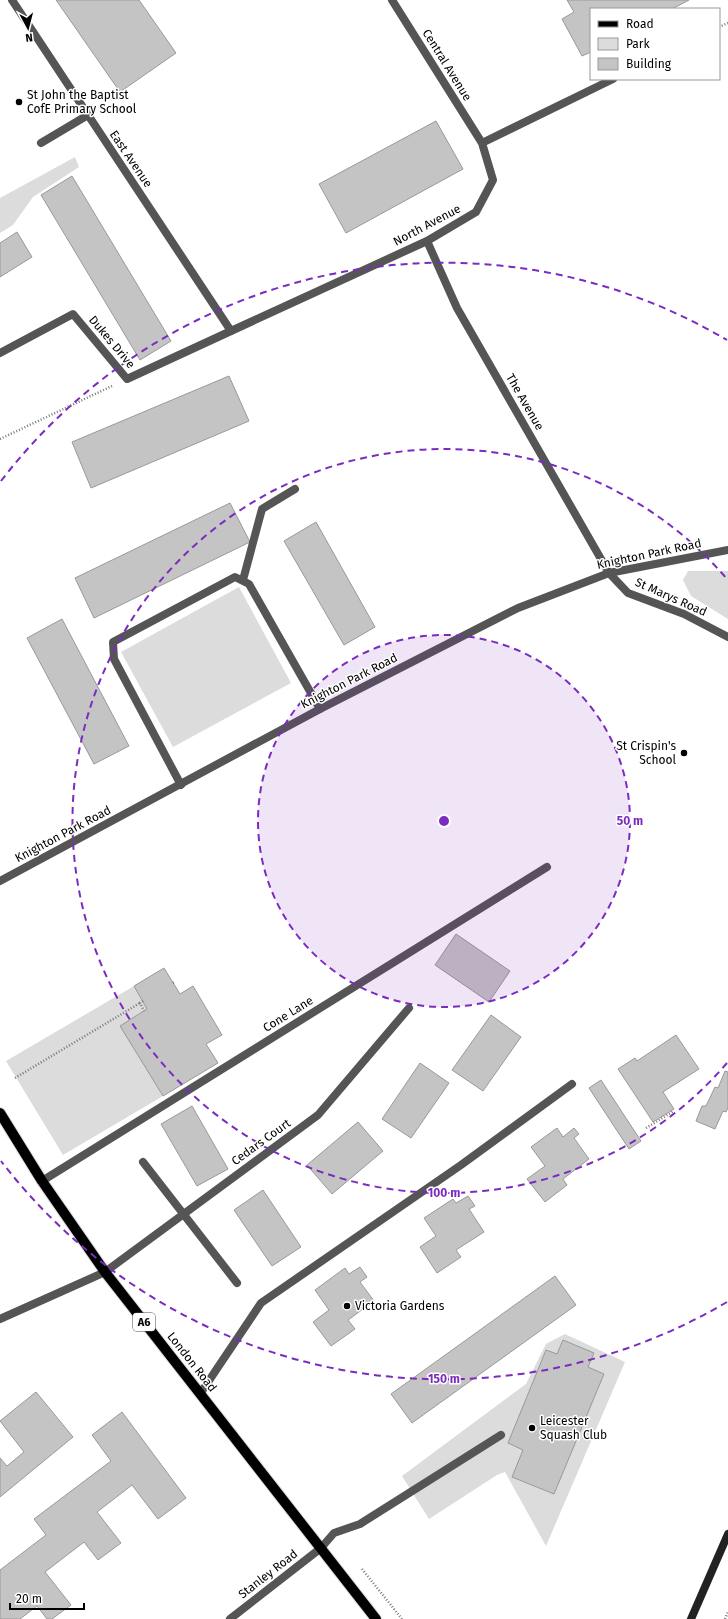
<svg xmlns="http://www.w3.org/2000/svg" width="728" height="1619" viewBox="0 0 728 1619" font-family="'Fira Sans',sans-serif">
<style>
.green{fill:#dcdcdc}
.building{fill:#c4c4c4;stroke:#999}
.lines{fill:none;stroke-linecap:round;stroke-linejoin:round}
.primary-casing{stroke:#dbdbdb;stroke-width:12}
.path{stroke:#777;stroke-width:2.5;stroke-dasharray:1 2;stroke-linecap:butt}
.lane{stroke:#555;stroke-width:8}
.street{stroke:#555;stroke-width:8}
.secondary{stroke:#222;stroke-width:8}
.primary{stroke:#000;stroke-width:10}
.ring{fill:none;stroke:#7b2cbf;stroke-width:2;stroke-dasharray:7 5}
.poi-dot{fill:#000;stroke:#fff;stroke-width:1.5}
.labels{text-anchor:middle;stroke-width:3;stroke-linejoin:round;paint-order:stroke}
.shield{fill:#fff;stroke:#4c4c4c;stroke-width:1}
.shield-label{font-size:11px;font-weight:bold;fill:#000}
.street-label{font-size:12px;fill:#000;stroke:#fff}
.poi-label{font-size:12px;fill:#000;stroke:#fff;text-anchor:start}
.centre{fill:#7b2cbf;stroke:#fff;stroke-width:2}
.ring-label{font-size:12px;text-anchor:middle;font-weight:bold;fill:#7b2cbf;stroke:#fff;stroke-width:3;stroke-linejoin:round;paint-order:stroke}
</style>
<rect width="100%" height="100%" fill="#fff"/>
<path class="green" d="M75,157l4,10 -46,30 -20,28 -13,8v-35z
M688,571h40v48l-37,-23 -8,-16z
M239,587l52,96 -118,64 -52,-95z
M134,986l13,23 -26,17 42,70 -100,59 -57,-94z
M565,1334l60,28 -79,184 -41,-74 -8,3 -68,44 -27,-43 124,-92 20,-40z"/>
<path class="building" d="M56,0h83l37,53 -56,39z
M567,0h122l-17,9h-81v43l-9,4 -20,-37 12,-7z
M436,121l27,48 -117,64 -27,-49z
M72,176l99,165 -31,19 -99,-165z
M17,232l15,25 -32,20v-34z
M229,376l20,45 -158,67 -19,-46z
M230,503l20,39 -156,76 -19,-40z
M316,522l59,105 -31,18 -60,-104z
M62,619l67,127 -35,18 -67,-126z
M456,934l54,37 -21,31 -54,-37z
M164,968l16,26 13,-8 29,49 -16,9 12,19 -55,33 -43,-70 27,-17 -13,-23z
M491,1015l30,22 -38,54 -31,-21z
M676,1035l23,34 -36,23 11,17 -21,13 -35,-53 17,-11 2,3z
M420,1063l29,20 -38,55 -29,-19z
M725,1071l3,1v36l-2,4 -3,-1 -8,18 -19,-8 6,-15h4l9,-19 3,1z
M601,1080l40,61 -12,8 -40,-61z
M192,1106l36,63 -31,17 -36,-62z
M358,1122l25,29 -51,43 -25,-29z
M557,1128l6,9 11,-9 5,6 -5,4 15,21 -26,20 4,6 -22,17 -18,-23 18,-13 -14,-19z
M263,1190l38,57 -29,19 -38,-56z
M468,1196l7,10 -6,3 15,23 -28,18 5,7 -24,16 -17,-26 16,-11 -12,-18 29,-19 3,4z
M360,1267l7,10 -7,5 14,19 -26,19 7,9 -24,17 -18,-24 16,-12 -14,-20 30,-22 4,6z
M555,1276l21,29 -164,118 -21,-29z
M563,1340l31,13 -6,14 16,7 -50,120 -42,-17 11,-27 -15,-7 38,-93 11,4z
M36,1392l37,45 -73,60v-39l7,8 17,-14 -24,-31z
M122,1412l64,86 -28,21 -26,-34 -35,27 24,31 -23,17 -14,-18 -39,30 26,33 -19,14h-5l-10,-13 -17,13h-20v-49l46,-35 -12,-16 77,-58 -19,-26z"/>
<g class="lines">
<defs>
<path id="primary" d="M0,1113l42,68 63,91 271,347"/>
</defs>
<use href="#primary" class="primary-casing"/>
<path class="path" d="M719,27l9,-4
M0,439l112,-53
M173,983l2,-1
M143,1001l-3,2 4,8
M15,1078l125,-75
M646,1128l28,-17
M362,1569l40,50
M725,1619l3,-7"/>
<path class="lane" d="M41,143l47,-28
M0,353l73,-39 54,65 104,-48
M243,580l19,-71 33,-20
M181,785l-67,-126 -1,-17 122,-65 14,7 71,125
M143,1162l94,121
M321,1548l13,-15 26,-9 141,-89"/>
<path class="street" d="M12,0l219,331 196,-90 49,-29 17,-32 -11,-37 131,-64
M392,0l90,143
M427,241l30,67 152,265 19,20 56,21 44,23
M0,881l320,-172 198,-101 91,-35 119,-23
M42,1181l505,-314
M0,1319l105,-47 213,-157 91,-107
M200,1394l61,-91 200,-138 111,-81
M230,1619l91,-71"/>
<path class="secondary" d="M691,1619l37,-85"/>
<use href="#primary" class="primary"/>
</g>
<circle cx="444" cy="821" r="186" fill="#7b2cbf" fill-opacity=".12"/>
<g class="ring">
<circle cx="444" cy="821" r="186"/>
<path d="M727 1063A372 372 0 1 1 727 579"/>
<path d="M727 1302A558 558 0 0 1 1 1161M1 481A558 558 0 0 1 727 340"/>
</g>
<g class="poi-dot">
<circle cx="19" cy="102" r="4"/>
<circle cx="684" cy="753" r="4"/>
<circle cx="347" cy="1306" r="4"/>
<circle cx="532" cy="1428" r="4"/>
</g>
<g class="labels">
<rect class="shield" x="133" y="1313" width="22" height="18" rx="3"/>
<g class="shield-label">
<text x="144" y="1326">A6</text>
</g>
<g class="street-label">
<text transform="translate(447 65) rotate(58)" y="4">Central Avenue</text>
<text transform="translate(131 159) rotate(56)" y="4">East Avenue</text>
<text transform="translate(427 225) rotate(-28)" y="4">North Avenue</text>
<text transform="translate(112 342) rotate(50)" y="4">Dukes Drive</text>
<text transform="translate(525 402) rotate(60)" y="4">The Avenue</text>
<text transform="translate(649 554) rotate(-12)" y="4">Knighton Park Road</text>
<text transform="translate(671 597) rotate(24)" y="4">St Marys Road</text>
<text transform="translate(349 681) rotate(-27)" y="4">Knighton Park Road</text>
<text transform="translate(63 834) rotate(-28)" y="4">Knighton Park Road</text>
<text transform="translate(288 1014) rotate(-32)" y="4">Cone Lane</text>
<text transform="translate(261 1142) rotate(-36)" y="4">Cedars Court</text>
<text transform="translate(192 1362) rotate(52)" y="4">London Road</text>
<text transform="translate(268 1574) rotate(-38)" y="4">Stanley Road</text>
</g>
<g class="poi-label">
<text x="27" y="99">St John the Baptist<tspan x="27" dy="14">CofE Primary School</tspan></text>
<text x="676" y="750" text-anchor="end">St Crispin's<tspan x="676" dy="14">School</tspan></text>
<text x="355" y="1310">Victoria Gardens</text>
<text x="540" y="1425">Leicester<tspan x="540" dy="14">Squash Club</tspan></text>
</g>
</g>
<circle cx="444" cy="821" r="6" class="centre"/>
<g class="ring-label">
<text x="630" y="825">50 m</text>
<text x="444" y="1197">100 m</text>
<text x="444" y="1383">150 m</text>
</g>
<rect x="590" y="8" width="130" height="72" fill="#ffffff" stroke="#999999"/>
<rect x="598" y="21" width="20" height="6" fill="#000000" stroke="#999999"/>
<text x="626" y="28" font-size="12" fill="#000000">Road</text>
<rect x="598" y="38" width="20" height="12" fill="#dcdcdc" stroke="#999999"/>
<text x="626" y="48" font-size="12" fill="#000000">Park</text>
<rect x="598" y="58" width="20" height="12" fill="#c4c4c4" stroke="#999999"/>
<text x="626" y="68" font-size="12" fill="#000000">Building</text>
<g transform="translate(28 28) rotate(173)" stroke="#ffffff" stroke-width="3" paint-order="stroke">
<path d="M0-3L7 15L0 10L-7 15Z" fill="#000000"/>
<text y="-6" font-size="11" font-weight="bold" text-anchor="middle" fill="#000000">N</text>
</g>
<path d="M10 1603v6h74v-6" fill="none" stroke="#000000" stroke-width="2"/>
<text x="16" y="1603" font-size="12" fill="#000000" stroke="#ffffff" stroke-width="3" paint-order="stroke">20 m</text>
</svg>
